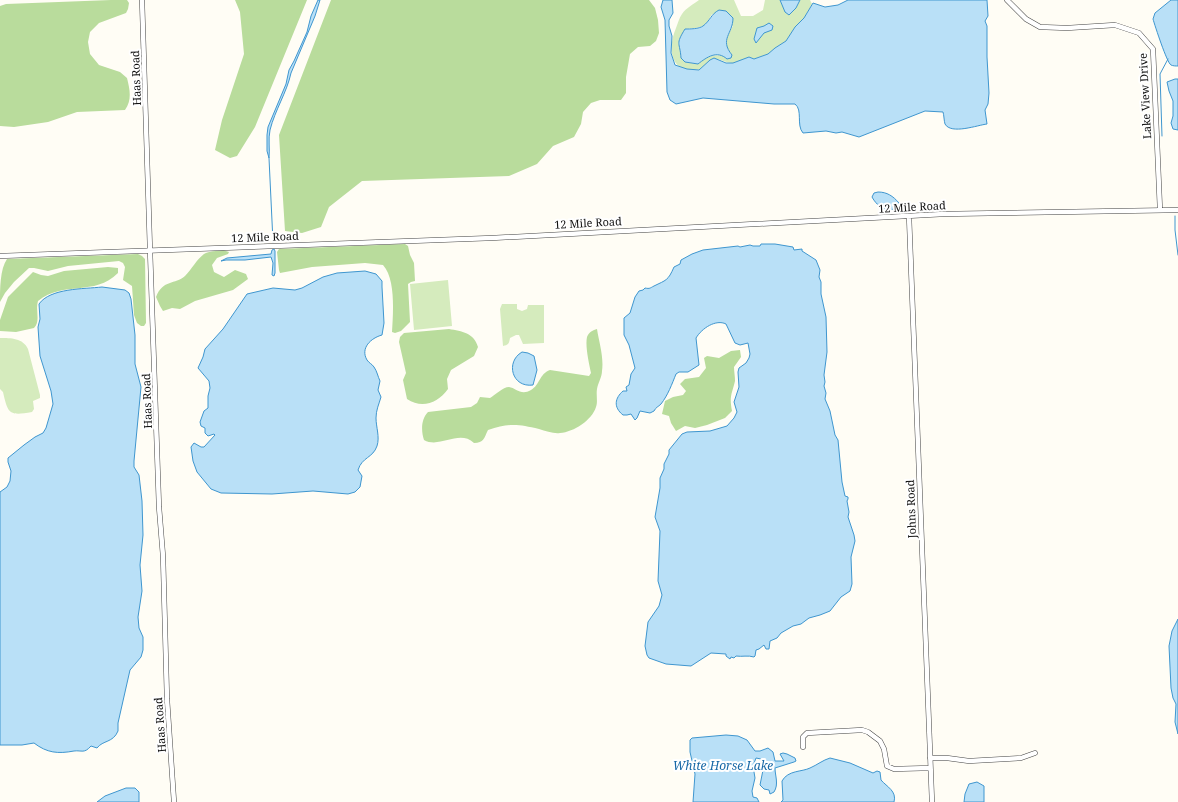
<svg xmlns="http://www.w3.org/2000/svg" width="1178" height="802" viewBox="0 0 1178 802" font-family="'Noto Serif',serif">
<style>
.green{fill:#d5ebbd;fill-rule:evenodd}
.forest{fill:#b9dc9c}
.water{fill:#b9e0f7;stroke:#3f96cf}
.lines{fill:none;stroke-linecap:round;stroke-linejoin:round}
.stream{stroke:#3f96cf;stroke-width:1}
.minor-casing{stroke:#444;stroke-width:5.5}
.minor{stroke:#fff;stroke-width:4.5}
.labels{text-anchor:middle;stroke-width:4;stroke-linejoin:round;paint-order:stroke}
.street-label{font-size:11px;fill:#111;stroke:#fff}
.water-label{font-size:12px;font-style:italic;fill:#1768a6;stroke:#fff}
</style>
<rect width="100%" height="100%" fill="#fffdf5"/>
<path class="green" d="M699,0h35l7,16h12l10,-6 2,-10h15l2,5 14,3 4,-8h10l2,4 -8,14 -9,9 -9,14 -11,7 -7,6 -14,5 -5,-2c-5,2 -10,5 -15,6 -6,0 -8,-1 -13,-3 -7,-3 -16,5 -20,9 -31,7 -34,-20 -25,-41 2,-5 3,-10 6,-14 4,-6 12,-10 17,-14zM712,14l21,12c-7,11 -10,18 -1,29 -17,1 -20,-2 -35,9l-12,-2 -4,-4 -2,-18 6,-11c16,-2 19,0 27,-15z
M448,280l4,46 -38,4 -4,-46z
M502,304h15v5l5,2 5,-2 1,-4h16v38l-21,1 -4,-9h-3l-6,3c-1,6 -2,7 -7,8l-3,-37z
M0,338c11,0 23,0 28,11l12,46v3l-7,3 1,8 -2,3c-23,4 -24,2 -29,-20l-3,-3z"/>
<path class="forest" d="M111,0h16l2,3 -1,6 -2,4 -27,10 -9,9 -2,10 2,12 9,11 21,7 7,6c3,12 5,22 -2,32l-48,2 -29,10 -34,5 -14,-1v-120l6,-2z
M235,0h72l-52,127 -18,29 -7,2 -15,-8 7,-30 22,-66 -4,-42z
M331,0h318l6,8 3,12 1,13 -3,8 -6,5 -12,1 -8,7 -4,23v16l-5,7h-21l-9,3 -8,9 -2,12 -7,13 -21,9 -16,18 -28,12 -147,5 -33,26 -8,20 -19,6 -17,-2 -6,-96z
M405,244l3,2 2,9 4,8 1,18 -4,1 -3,2 2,38 -9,9 -6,2 -3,-1c1,-18 4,-53 -9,-67l-18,-2 -53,4 -32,6 -1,-3 -2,-18 2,-3z
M223,250l6,2 -1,2 -11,4 -5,7 2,7 10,5 11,-7 11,4 2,5 -15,11 -38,11 -15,8 -8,-1 -9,3 -3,-5 -4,-9c7,-18 19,-12 29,-21 7,-7 11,-16 19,-22 5,-3 13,-3 19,-4z
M138,254l4,2 3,3 1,64 -2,3h-3l-4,-3 -3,-8 -2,-29 -9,-6 2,-13 -2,-4 -4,-2 -51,5 -20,5 -14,-3h-5l-15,14 -9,11 -5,9c0,-13 0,-33 7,-43z
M108,267l10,1v5c-24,24 -54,7 -80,28 -3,9 3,20 -4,27l-18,4 -16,-1v-11l8,-23 25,-25 8,3 7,1 16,-5z
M449,329c13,2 25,4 29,18l-4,9 -23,14 -4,9 1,10c-10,14 -26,20 -41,10l-4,-19 3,-7 -7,-31 1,-5 4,-4z
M597,329c2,13 7,28 5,42 0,6 -4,12 -5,18 -1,6 1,13 -1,18 -4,13 -22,25 -36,26 -6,1 -14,-2 -21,-4 -21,-5 -30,-6 -51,1 -4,8 -4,13 -14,13 -15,-14 -34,6 -50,-3 -3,-9 -3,-21 4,-28l43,-5 6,-4 3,-6 10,1c5,-3 13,-11 19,-11 7,1 12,9 22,3 9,-5 8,-16 19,-20l39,6 2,-3c-2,-10 -6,-27 -4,-36 2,-5 6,-7 10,-8z
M740,350l1,7 -7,10c0,4 1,9 1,14 -3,13 -6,15 -3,30l-7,7 -18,7 -12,3 -10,-2 -9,5 -5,-8 -2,-7 -7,-2 3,-13 8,-4 10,-2 3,-4 -6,-7 5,-5 14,-2 7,-9 -2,-10 3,-2 12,2 12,-7z"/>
<path class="water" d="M318,0h2l-5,16 -24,57c-4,19 -16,37 -21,57 -2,9 0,19 -1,28l-2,-7v-16l1,-8 18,-43 3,-14 5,-9 13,-29 4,-16z
M663,0h9l1,13 -4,7v6l3,10 -1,17 4,12 12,4 12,1 11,-10 4,-2 12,5h7l16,-6 5,2 14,-5 7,-6 11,-7 9,-14 9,-9 9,-15 12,4 13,-2 10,-5h139l1,16 -3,5 2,5v31l2,36 -1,11 -3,6 2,14c-9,1 -36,11 -42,0 -1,-3 -1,-9 -2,-12l-18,-1 -66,26 -17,-5 -6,1 -10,-2 -23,2c-7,-8 0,-23 -8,-29h-21l-71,-6 -27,6 -6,-4 -3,-8 -2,-72 -4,-13z
M780,0h20l-4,8 -7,7 -4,-3z
M1171,0h7v66c-2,0 -5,0 -7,-1 -4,-2 -16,-39 -18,-46l2,-6z
M719,10l7,1 7,7c0,16 -14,21 -1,37l-1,3 -4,1c-10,-9 -20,-2 -29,5l-13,-2 -4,-4c-1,-16 -6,-13 4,-29 5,0 14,0 18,-3 7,-5 8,-12 16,-16z
M769,23l4,3 -1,4 -8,3 -8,10 -2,-4 3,-11 7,-2z
M1175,79h3v51l-5,-1 -2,-6 2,-7v-15l-4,-10 -2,-9z
M878,192c9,0 15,4 21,11v3c-10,8 -21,2 -27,-9l2,-4z
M761,244h14l18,3 1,3 8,-1v2l14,9 4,10 -1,7 2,5v12l5,23 1,35 -3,23 1,7 -1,4 2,7 -1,6 5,12 5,24 3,5 4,42 3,14 3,1v2l-1,2 2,11 -1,5 6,18 1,6 -4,16 1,27 -2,7 -9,6 -11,14 -10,4 -11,3 -8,6 -8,2 -12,7 -4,5 -7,3 -1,8h-3l-2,-4 -5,4 -3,1 -1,6 -1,1c-6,-2 -12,0 -18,-1l-2,2 -3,-1 -1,2 -4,-3v-2l-15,-1 -20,13 -25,-2 -17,-6 -2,-3 -2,-9 3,-24 11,-16 3,-11 -4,-14 2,-50 -5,-14 5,-29v-10l4,-9v-5l5,-10v-4l13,-16 5,-2 23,-1 17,-5 7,-8 3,-6 -3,-10 5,-15 -1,-15 1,-4 7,-5 3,-5 1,-4 -2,-11 -8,2 -5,-2 -9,-19c-10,-5 -24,4 -30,14l3,27 -11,7h-9l-3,2c-4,10 -8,21 -15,30 -3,3 -5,3 -7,7l-4,2 -10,-2 -3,7 -2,2 -4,-6 -4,1h-4c-10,-8 -8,-17 0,-24h4l-1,-4 3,-2 2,-11 4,-6 -6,-23 -5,-10v-17l6,-5 5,-16 4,-6 4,-1 2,-2c5,1 5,0 9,-2 12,-6 14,-5 20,-19l6,-3 1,-4 11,-6 11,-4 35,-4 2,1 10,-2 3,1h7z
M274,249l1,2v22l-1,3 -2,-1 1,-12 -2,-6 -26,3h-19l-5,1 6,-3 44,-4 1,-4z
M365,271l11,3 6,7v6l2,36 -2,12c-11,3 -22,13 -15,25 2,3 5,4 7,7 3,4 4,10 6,14l-2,9 3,7c-2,7 -5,13 -5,21 0,9 4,19 1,28 -4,12 -15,11 -19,24l4,6 -2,11 -5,5 -7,2 -35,-3 -41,3 -51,-1 -10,-4 -14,-17 -4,-11 -2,-14 3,-4 7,4h3l11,-12 -1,-1 -6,2 -3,-3v-5l-4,-2 -1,-4 4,-11 4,-3v-12l2,-8 -1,-7 -11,-13 5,-11 2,-8 18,-20 24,-35 26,-6 22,2 7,-2 21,-11 14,-4z
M102,287l23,3 4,3 2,6 4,36v29l6,23 -7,74v6l5,8 3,26 1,34 -3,30 2,26 -4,26 1,11 4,9v13l-2,7 -11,13 -12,53v8c-5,12 -15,9 -21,17l-6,-2c-7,8 -9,4 -17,5 -16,3 -27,2 -40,-8l-12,2h-22v-253l7,-5 3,-6 1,-10 -3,-9v-4l16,-13 11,-8 8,-4 3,-5 7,-24 -2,-13 -11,-35 -2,-29 2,-8 -1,-15c11,-16 45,-15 63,-17z
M522,352l6,1 6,3 3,14 -4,15c-21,3 -28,-23 -11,-33z
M1178,619v115l-3,-12 1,-18 -3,-6 -2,-10 -2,-42 3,-15z
M726,735l12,1 9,4 8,11h5l8,-3 5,4 2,9h9l-4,-7 3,-1 4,1 8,4 1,3 -2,1 -19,6c0,8 4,16 -1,24l-4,2 -1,-4 -5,-1 -4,-4 4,-20 -3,-6 -5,-1 -3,8 2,12 -3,13 1,6 4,1 2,4h-66l2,-28 -5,-22v-12l2,-2z
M830,758l20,5 23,10 4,-2 3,1 1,8c6,7 16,11 13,22h-113l2,-2 -1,-19c6,-11 20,-9 28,-13 7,-3 13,-8 20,-10z
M977,782l7,4v16h-20l1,-8 4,-10z
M126,788h9l4,4v10h-42l8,-6z"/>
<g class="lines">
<path class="stream" d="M1162,136l-2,-62 8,-15
M269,158l4,84
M1175,216v14l3,25"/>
<defs>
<path id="minor" d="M142,0l8,250 9,257 4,49 4,143 7,103
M1007,0l19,19 14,8 27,1 48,-3 24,8 14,16 7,161
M909,216l23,586
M0,256l492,-18 452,-24 234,-4
M803,747v-10l4,-4 55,-3 6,2 12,9 4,8 3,17 7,3 36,-1
M930,758h17l22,3 52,-3 14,-5"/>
</defs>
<use href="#minor" class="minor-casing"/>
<use href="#minor" class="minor"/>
</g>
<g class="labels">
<g class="street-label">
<text transform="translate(136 78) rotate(-92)" y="4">Haas Road</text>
<text transform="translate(1145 96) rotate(-93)" y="4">Lake View Drive</text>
<text transform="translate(912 207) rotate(-3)" y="4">12 Mile Road</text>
<text transform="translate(588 223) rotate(-3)" y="4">12 Mile Road</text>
<text transform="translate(265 237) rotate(-2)" y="4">12 Mile Road</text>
<text transform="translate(147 401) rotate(-92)" y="4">Haas Road</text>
<text transform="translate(911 509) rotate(-92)" y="4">Johns Road</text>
<text transform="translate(160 725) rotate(-94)" y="4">Haas Road</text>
</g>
<g class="water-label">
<text x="723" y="770">White Horse Lake</text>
</g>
</g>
</svg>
